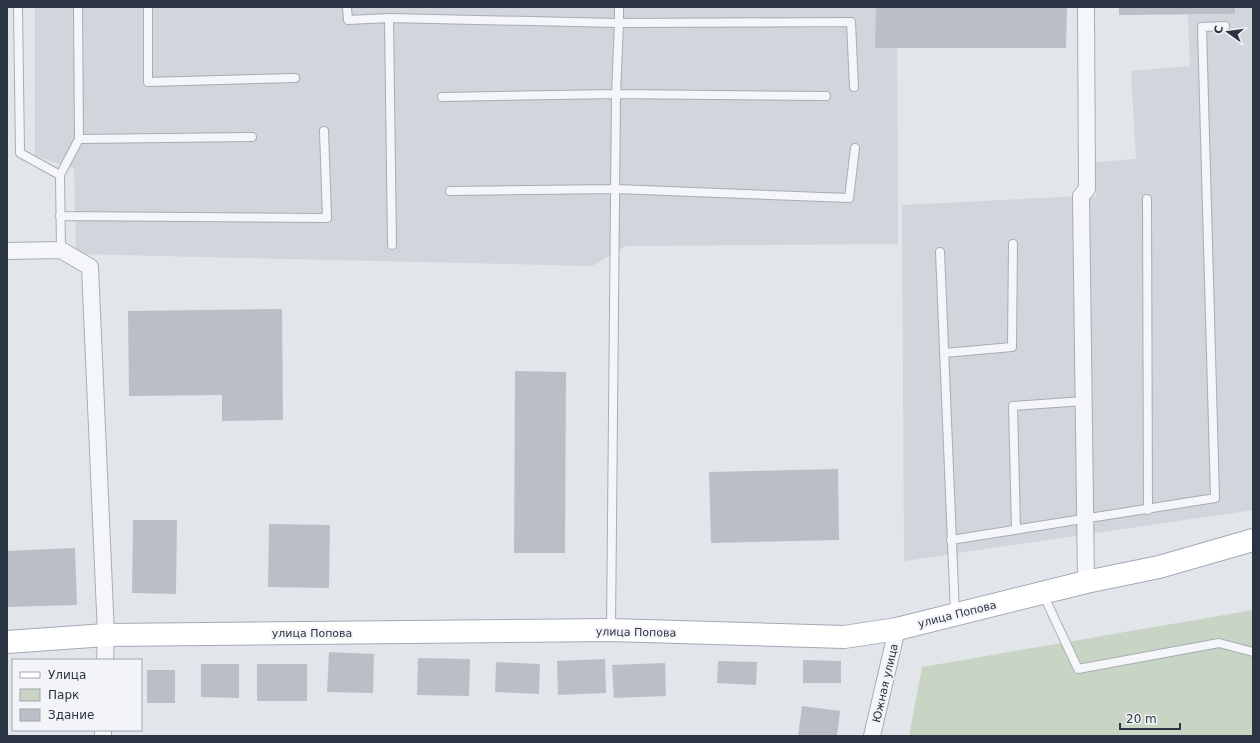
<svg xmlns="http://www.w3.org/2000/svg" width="1260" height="743" viewBox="0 0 1260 743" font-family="'DejaVu Sans',sans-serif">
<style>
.built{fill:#d1d5dc}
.green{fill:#c8d4c4}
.building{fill:#babfc7}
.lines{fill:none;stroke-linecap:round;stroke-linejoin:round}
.lane-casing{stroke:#a7adb4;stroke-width:10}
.street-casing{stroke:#a7adb4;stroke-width:18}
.primary-casing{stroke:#a2aab6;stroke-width:24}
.lane{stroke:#f5f6f9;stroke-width:8}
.street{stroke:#f5f6f9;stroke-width:16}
.primary{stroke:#fff;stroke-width:22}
.labels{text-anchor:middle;stroke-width:4;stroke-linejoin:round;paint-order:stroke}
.street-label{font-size:11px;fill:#2b3442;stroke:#f2f4f8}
</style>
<rect width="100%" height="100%" fill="#e2e6ea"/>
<path class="built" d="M35,7h862l1,237 -272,2 -34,20 -516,-12 -2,-86 -39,-12z
M1235,7h18v503l-349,51 -2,-356 179,-9 15,1v-35l40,-3 -5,-88 59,-5 -2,-51 47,-1z"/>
<path class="green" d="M1253,610v126h-344l13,-69z"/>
<path class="building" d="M876,7h191l-1,41h-191z
M1119,7h116v7l-116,1z
M282,309l1,111 -61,1v-26l-93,1 -1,-85z
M515,371l51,1 -1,181h-51z
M838,469l1,71 -128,3 -2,-71z
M133,520h44l-1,74 -44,-1z
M269,524l61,1 -1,63 -61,-1z
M75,548l2,57 -70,2v-56z
M329,652l45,2 -1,39 -46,-1z
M418,658l52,1 -1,37 -52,-1z
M605,659l1,34 -48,2 -1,-34z
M803,660l38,1v22h-38z
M718,661l39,1 -1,23 -39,-2z
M496,662l44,2 -1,30 -44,-2z
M665,663l1,33 -52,2 -2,-33z
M201,664h38v34l-38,-1z
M257,664h50v37h-50z
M147,670h28v33h-28z
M802,706l38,5 -3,25h-39z"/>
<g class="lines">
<defs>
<path id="lane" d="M18,7l2,146 40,22 1,75
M148,7v75l147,-4
M347,7l1,13 41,-2 230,5 -3,71 -5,535
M619,7v16l232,-1 3,65
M389,18l3,227
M442,97l174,-3 210,2
M79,139l173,-2
M60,175l19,-36 -1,-132
M450,191l166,-2 233,9 6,-50
M1147,199l1,311
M60,216l267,2 -3,-87
M940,252l15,362
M944,353l68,-6 1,-103
M1016,529l-3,-123 71,-5
M951,540l264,-42 -13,-471 23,-1
M1043,594l35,75 141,-26 34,9"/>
<path id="street" d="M1086,7l1,182 -6,7 5,386
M7,251l54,-1 29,17 16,368 -1,25
M103,736v-6
M872,736l25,-107"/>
<path id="primary" d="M7,642l99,-7 505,-5 233,7 53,-8 189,-47 73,-15 94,-27"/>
</defs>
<use href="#lane" class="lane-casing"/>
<use href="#street" class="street-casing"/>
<use href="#primary" class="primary-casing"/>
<use href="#lane" class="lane"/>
<use href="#street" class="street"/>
<use href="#primary" class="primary"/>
</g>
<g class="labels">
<g class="street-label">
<text transform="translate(957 614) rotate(-14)" y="4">улица Попова</text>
<text transform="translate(636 632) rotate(1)" y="4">улица Попова</text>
<text x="312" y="637">улица Попова</text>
<text transform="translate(885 683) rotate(-77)" y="4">Южная улица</text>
</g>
</g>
<rect width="1260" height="743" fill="none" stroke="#2b3442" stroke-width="16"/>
<rect x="12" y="659" width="130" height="72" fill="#f2f4f8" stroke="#a2a7af"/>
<rect x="20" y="672" width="20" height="6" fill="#ffffff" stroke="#a2a7af"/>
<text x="48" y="679" font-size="12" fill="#2b3442">Улица</text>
<rect x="20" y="689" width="20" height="12" fill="#c8d4c4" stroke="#a2a7af"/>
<text x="48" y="699" font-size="12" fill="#2b3442">Парк</text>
<rect x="20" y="709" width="20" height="12" fill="#babfc7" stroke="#a2a7af"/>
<text x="48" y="719" font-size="12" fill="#2b3442">Здание</text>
<g transform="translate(1228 32) rotate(284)" stroke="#f2f4f8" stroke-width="3" paint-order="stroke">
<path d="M0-3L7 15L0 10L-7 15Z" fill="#2b3442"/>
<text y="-6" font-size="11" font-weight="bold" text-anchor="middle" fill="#2b3442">С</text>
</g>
<path d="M1120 723v6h60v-6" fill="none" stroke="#2b3442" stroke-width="2"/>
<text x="1126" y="723" font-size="12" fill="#2b3442" stroke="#f2f4f8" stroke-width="3" paint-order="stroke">20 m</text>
</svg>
